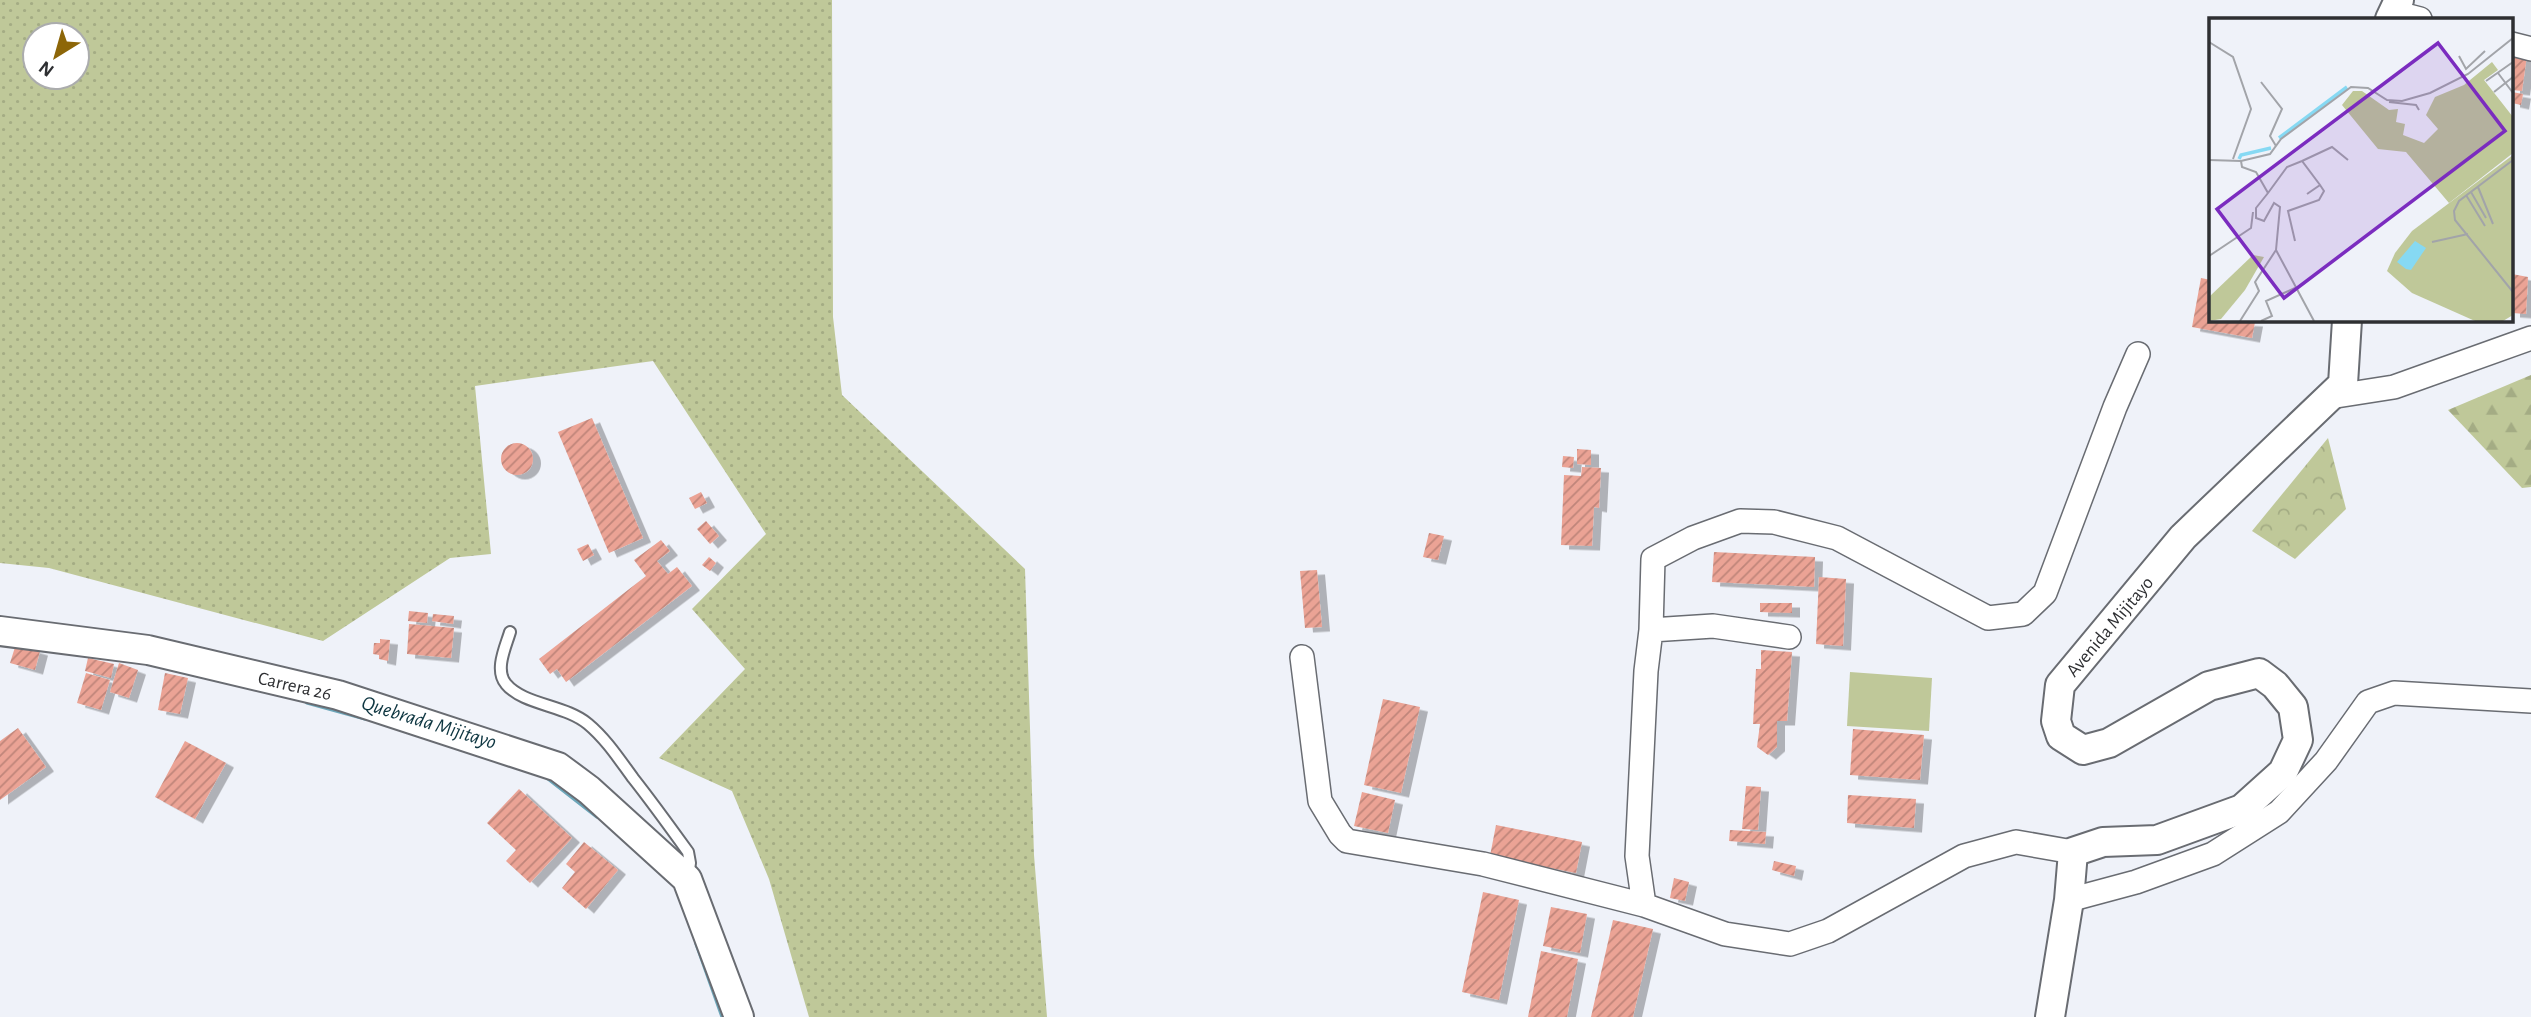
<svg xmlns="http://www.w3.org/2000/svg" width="2531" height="1017" viewBox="0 0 2531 1017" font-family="'Alegreya Sans',sans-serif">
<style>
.grass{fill:url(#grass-dots);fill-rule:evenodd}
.forest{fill:url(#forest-firs)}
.park{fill:url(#park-crowns)}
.pitch{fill:#bfc899}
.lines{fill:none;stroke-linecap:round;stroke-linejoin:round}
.stream{stroke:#6ca6b9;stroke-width:5}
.building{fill:url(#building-hatch);filter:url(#shadow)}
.service-casing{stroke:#696c72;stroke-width:14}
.minor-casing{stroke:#696c72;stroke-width:26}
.tertiary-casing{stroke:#696c72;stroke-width:32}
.service{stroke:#fff;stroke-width:10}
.minor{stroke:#fff;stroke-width:23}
.tertiary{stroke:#fff;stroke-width:28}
.labels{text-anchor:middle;stroke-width:5;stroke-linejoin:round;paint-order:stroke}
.street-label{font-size:19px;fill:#2e2f32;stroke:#fff}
.water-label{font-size:21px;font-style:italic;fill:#0d3540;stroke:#fff}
.inset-river{fill:none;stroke:#86d9f3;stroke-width:3.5}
.inset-road{fill:none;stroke:#a2a4a9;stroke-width:2}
.view{fill:#7b2cbf;fill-opacity:0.15;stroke:#7b2cbf;stroke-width:3.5}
.inset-edge{fill:none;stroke:#2e2f32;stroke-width:3.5}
</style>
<defs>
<pattern id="grass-dots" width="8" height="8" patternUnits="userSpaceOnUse" patternTransform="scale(1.75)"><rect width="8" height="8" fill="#bfc899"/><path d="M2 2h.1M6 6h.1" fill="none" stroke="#a4ac84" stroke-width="1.8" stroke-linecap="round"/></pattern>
<pattern id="forest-firs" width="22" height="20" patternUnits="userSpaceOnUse" patternTransform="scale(1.75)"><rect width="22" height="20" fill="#bfc899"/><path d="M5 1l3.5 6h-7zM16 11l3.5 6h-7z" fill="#a4ac84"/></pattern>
<pattern id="park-crowns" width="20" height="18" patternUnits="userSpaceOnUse" patternTransform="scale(1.75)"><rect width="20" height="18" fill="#bfc899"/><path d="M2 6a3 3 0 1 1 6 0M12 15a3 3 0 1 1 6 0" fill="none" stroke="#a4ac84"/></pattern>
<pattern id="building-hatch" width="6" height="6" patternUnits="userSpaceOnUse" patternTransform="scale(1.75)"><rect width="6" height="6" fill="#eba395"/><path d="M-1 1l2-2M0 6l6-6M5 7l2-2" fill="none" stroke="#bf857a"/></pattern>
<filter id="shadow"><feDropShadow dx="8" dy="4.5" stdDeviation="0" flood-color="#0004"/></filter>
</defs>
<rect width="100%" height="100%" fill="#eff2f9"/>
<path class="grass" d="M0,0h832l1,317 9,78 183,174 9,286 13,162h-238l-40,-138 -37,-88 -73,-33 86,-89 -53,-60 74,-75 -113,-173 -178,25 16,168 -41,4 -127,83 -274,-73 -49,-5zM35,35h42v42h-42z"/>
<path class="forest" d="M2531,375v112l-9,1 -74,-78z"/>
<path class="park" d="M2328,438l18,71 -51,50 -43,-28z"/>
<path class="pitch" d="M1850,672l82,6 -3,53 -82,-5z"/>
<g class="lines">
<path class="stream" d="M307,702l58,16
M547,777l50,39
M697,944l26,73"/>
</g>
<path class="building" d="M2512,53l15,2 -5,36 -10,-1z
M2512,92l11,2 -2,11 -9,-2z
M2512,274l16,3 -2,37 -14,-1z
M2201,278l10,2v40l44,2 -3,16 -60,-11z
M592,418l51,120 -34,15 -51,-121z
M501 459a16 16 0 1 1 32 0a16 16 0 1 1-32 0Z
M1577,449l14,1v15l-14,-1z
M1563,456l11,1 -1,11 -11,-1z
M1582,467l19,1 -2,40 -5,-1 -2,39 -31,-1 3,-70 17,1z
M701,492l6,11 -12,6 -6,-11z
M706,521l13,15 -9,8 -13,-15z
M1429,533l15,3 -6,24 -15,-3z
M661,540l9,11 -13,10 11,13 9,-7 15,19 -126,96 -9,-13 -7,5 -11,-15 107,-83 -12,-16z
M588,544l6,11 -11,6 -6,-12z
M1714,552l101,5 -1,30 -102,-5z
M709,557l7,6 -6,8 -8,-6z
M1317,570l5,57 -17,1 -5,-57z
M1819,577l27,2 -3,67 -27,-2z
M1760,603h32v10l-32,-1z
M409,611l19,2 -1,10 -19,-2z
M433,614l21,2 -1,8 -21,-3z
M409,624l45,4 -3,30 -44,-4z
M380,639l10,1 -2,21 -9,-2v-4l-6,-1 1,-11h6z
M16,644l24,7 -5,19 -25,-7z
M1761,650l31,2 -5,69h-10v26l-9,8 -11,-8 3,-23h-7l3,-55h5z
M88,658l26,6 -3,14 -26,-7z
M119,663l19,7 -9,28 -19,-6z
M86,673l24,7 -9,30 -24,-7z
M165,673l23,5 -8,36 -22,-4z
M1383,699l37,8 -19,86 -37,-8z
M18,728l28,39 -46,33v-59z
M1853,729l71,6 -4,45 -70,-5z
M185,741l41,22 -31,56 -40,-22z
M1746,786l15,1 -3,43 -16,-1z
M519,789l53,49 -42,45 -24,-22 10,-11 -29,-27z
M1362,792l33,8 -7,33 -34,-7z
M1848,795l68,4 -2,29 -67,-5z
M1496,825l86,17 -6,31 -86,-17z
M1730,830l36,2 -1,12 -36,-3z
M584,842l34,28 -32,39 -24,-21 13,-16 -9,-8z
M1774,861l22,5 -2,10 -22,-6z
M1674,878l15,4 -4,19 -15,-3z
M1483,892l36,8 -20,100 -37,-8z
M1551,907l36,7 -7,39 -37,-7z
M1613,920l40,9 -20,88h-42z
M1541,951l37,8 -11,58h-39z"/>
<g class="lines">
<defs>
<path id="service" d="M510,632c-4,14 -16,38 -4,52 17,21 60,21 82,40 18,15 31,35 45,54 19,24 37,49 55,74l2,11 -2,13"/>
<path id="minor" d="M2393,12l27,7
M2512,44l19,5
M2330,397l64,-10 137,-49
M1651,630l2,-71 40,-21 47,-17 34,1 63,16 151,80 35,-4 22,-21 70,-186 23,-53
M1789,637l-76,-11 -62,4 -5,41 -9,185 7,49 81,29 65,10 38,-13 136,-75 52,-14 57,10
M1302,657l18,144 20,33 7,7 136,23 161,41
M2069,900l67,-18 77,-28 66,-42 47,-51 42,-59 26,-9 137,8"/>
<path id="tertiary" d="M2390,19l9,-19
M0,631l148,19 190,45 220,72 31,23 98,89 52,138
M2050,1017l19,-117 4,-48 30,-10 54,-2 85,-31 41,-37 15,-32 -5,-33 -18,-22 -16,-12 -50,13 -100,57 -26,7 -22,-14 -5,-15 4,-36 123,-148 160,-153 4,-64"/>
</defs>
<use href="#service" class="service-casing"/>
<use href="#minor" class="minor-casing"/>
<use href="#tertiary" class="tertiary-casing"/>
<use href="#service" class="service"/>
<use href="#minor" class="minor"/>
<use href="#tertiary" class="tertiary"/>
</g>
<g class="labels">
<g class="street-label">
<text transform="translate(2109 626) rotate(-50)" y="7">Avenida Mijitayo</text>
<text transform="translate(295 685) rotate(13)" y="7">Carrera 26</text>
</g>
<g class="water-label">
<text transform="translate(429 722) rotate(17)" y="7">Quebrada Mijitayo</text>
</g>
</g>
<g transform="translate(2209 18)">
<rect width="304" height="304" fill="#eff2f9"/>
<path d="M283,44l6,8 -14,10 29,37v36l-64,50 -43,-51 -28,-3 -36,-44 11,-14h9l27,19 9,-1 -2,13 9,2 -2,11 21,8 14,-14 -12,-14 9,-18 29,-12z" fill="#bfc899"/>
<path d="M44,237l11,2 -19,33 -24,29 -12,2v-24z" fill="#bfc899"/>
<path d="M304,137v160l-10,6h-28l-63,-28 -25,-22 8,-18 17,-22z" fill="#bfc899"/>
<path d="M206,223l11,7 -15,22 -5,-1 -9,-7z" fill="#86d9f3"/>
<path class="inset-river" d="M70,120l68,-51M30,141l2,-4 30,-7"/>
<path class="inset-road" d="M0,24l24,15 18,52 -18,50M250,38l7,13 19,-18M289,55l15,20M277,63l27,-19M52,64l21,27 -12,27 6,10M285,74l19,-15M180,84l27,3 3,5M0,142l32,1 29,-7 11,-15 70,-52 17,1 19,12 15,1 28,-8 38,-19 45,-36M304,142l-54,41 -5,10 1,9 58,72M32,143l1,6 14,5 12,21 -12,15v10l8,3 10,-18 6,4 -4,43M93,143l30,-14 16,13M269,169l15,37M262,174l15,26M59,175l19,-26 15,-6 18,24 -13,9M257,177l19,31M86,223l-7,-30 31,-11 5,-9 -4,-6M223,224l36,-8M67,232l38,71M0,238l42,-28 2,-16M31,303l19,-30 -4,-9 21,-32M52,303l11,-5 -6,-15 29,-13"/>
<path class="view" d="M229,25l67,88 -221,167 -67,-89z"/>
<rect width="304" height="304" class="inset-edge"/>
</g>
<g transform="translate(56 56) rotate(217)"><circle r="33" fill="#ffffff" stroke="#abacad" stroke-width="2"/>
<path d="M0-5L12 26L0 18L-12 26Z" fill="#8d6608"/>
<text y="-10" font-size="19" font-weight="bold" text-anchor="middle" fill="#2e2f32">N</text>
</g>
</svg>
